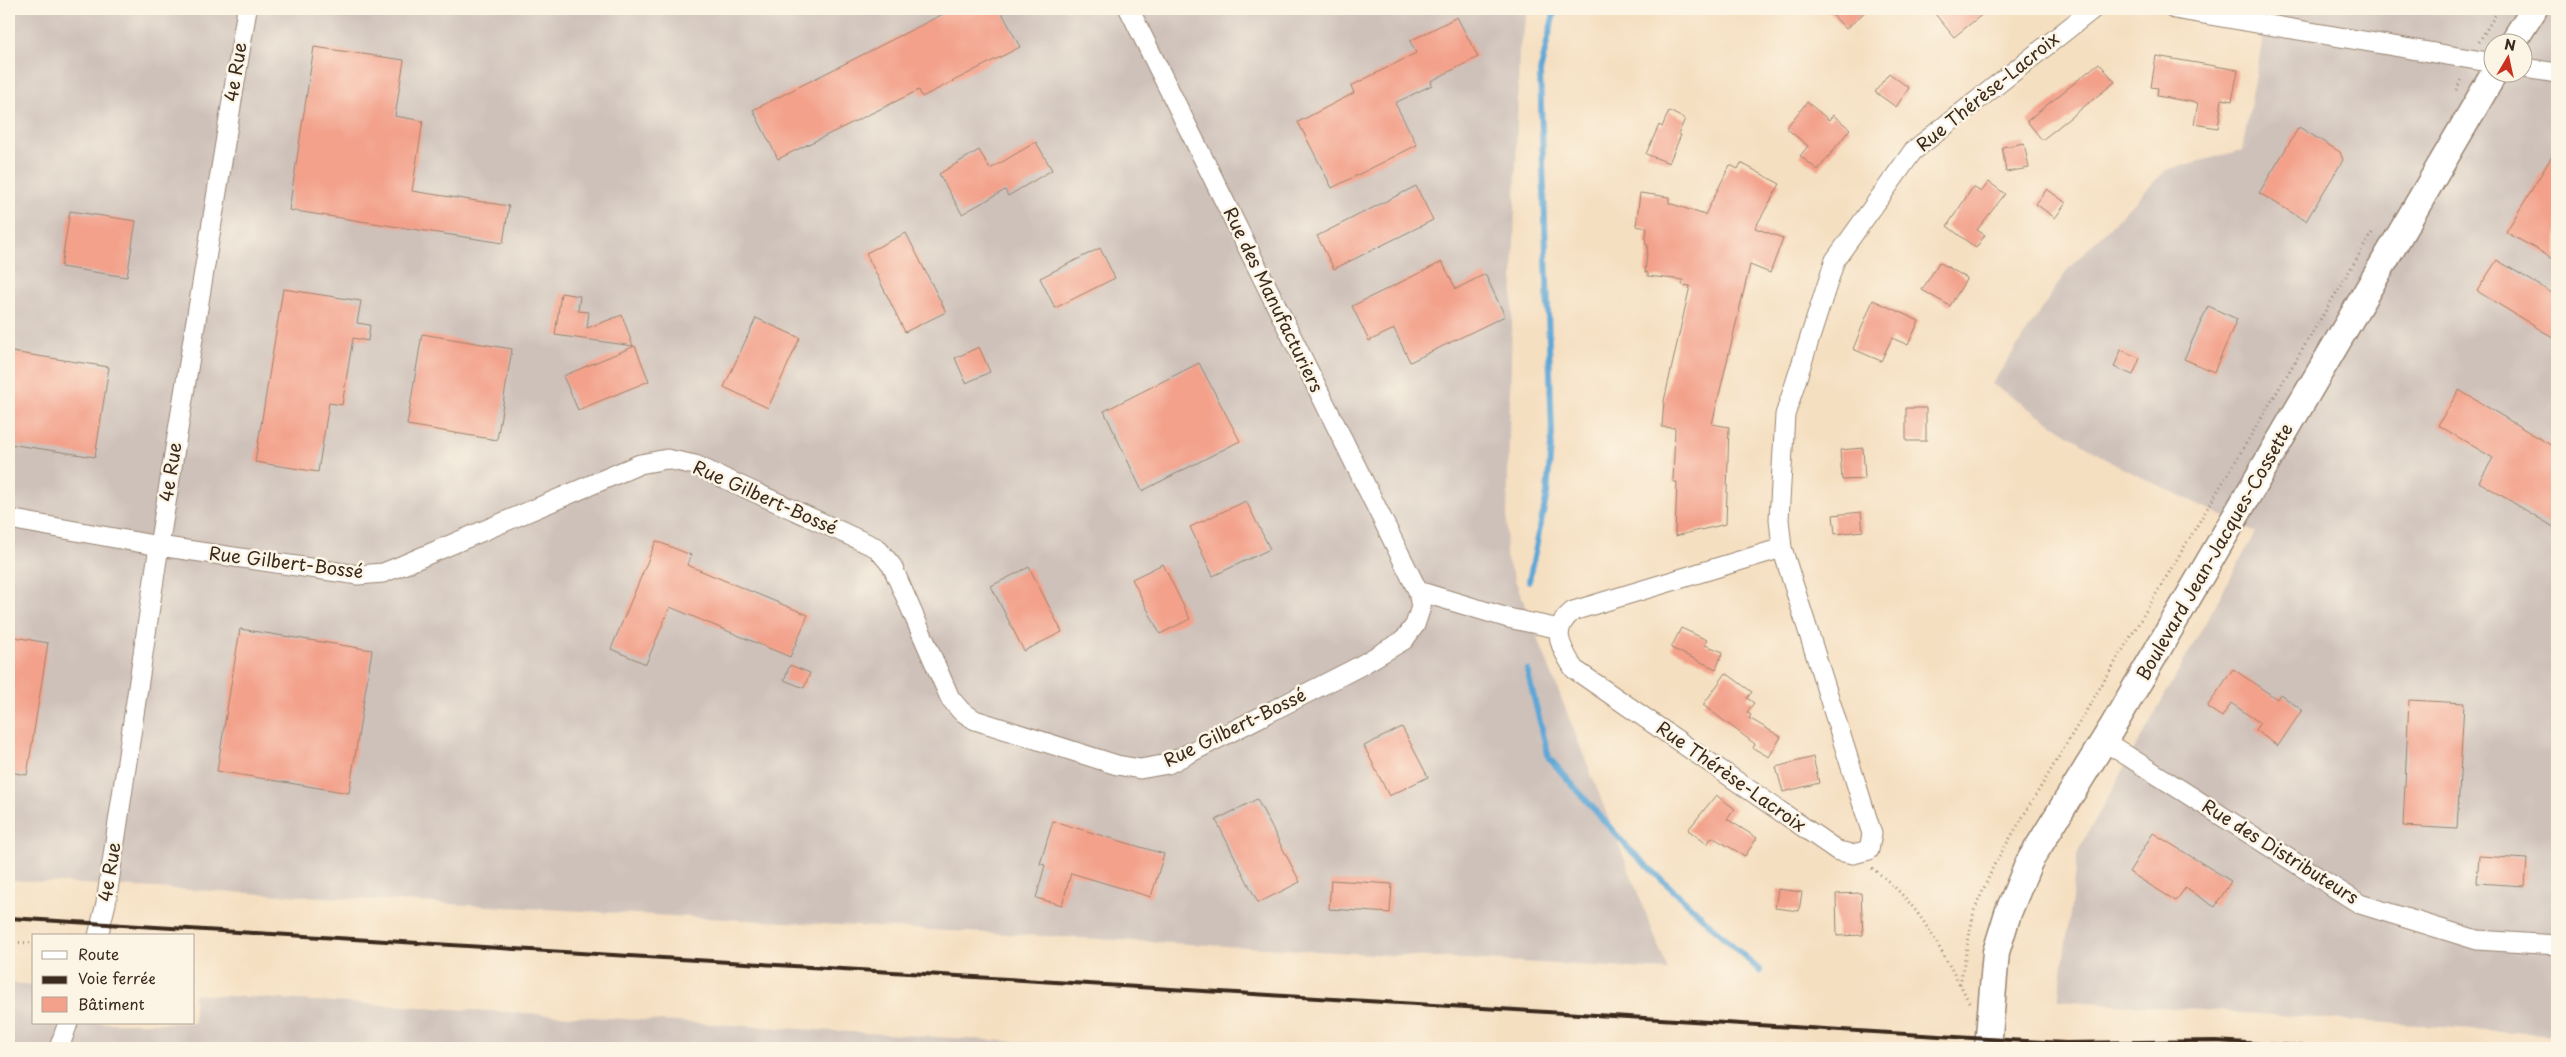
<svg xmlns="http://www.w3.org/2000/svg" width="2566" height="1057" viewBox="0 0 2566 1057" font-family="'Playpen Sans',sans-serif">
<style>
.industrial{fill:#cec1ba;fill-rule:evenodd}
.lines{fill:none;stroke-linecap:round;stroke-linejoin:round}
.stream{stroke:#5fa7d6;stroke-width:6}
.building{fill:#f3a18b}
.street-casing{stroke:#988470;stroke-width:21}
.secondary-casing{stroke:#988470;stroke-width:29}
.path{stroke:#988470;stroke-width:3;stroke-dasharray:1 4;stroke-linecap:butt}
.street{stroke:#fff;stroke-width:19}
.secondary{stroke:#fff;stroke-width:26}
.rail{stroke:#3b2a1e;stroke-width:4}
.labels{text-anchor:middle;stroke-width:5;stroke-linejoin:round;paint-order:stroke}
.street-label{font-size:18px;fill:#3b2a1e;stroke:#fcf5e5}
</style>
<rect width="100%" height="100%" fill="#fcf5e5"/>
<filter id="ink" filterUnits="userSpaceOnUse"><feTurbulence type="fractalNoise" baseFrequency=".02" numOctaves="2"/><feDisplacementMap in="SourceGraphic" scale="10" xChannelSelector="R" yChannelSelector="G"/><feConvolveMatrix kernelMatrix="1 2 1 2 8 2 1 2 1" color-interpolation-filters="sRGB"/></filter>
<filter id="wash" filterUnits="userSpaceOnUse"><feTurbulence type="fractalNoise" baseFrequency=".0096" numOctaves="4" result="noise"/><feDisplacementMap in="SourceGraphic" scale="20" xChannelSelector="R" yChannelSelector="G"/><feGaussianBlur stdDeviation="1.12" result="paint"/><feColorMatrix in="noise" values="0 0 0 0 0 0 0 0 0 0 0 0 0 0 0 0 0 1.4 0 .05"/><feComposite in="paint" operator="in"/></filter>
<g filter="url(#wash)">
<rect width="100%" height="100%" fill="#f5dfc1"/>
<path class="industrial" d="M9,9h1519l-9,41 -13,507 162,413 -1659,-90z
M2153,9h404v1026l-499,-35 21,-151 177,-317 -144,-69 -120,-79 76,-115 98,-99 76,-20 23,-123zM2494,42h30v30h-30z
M9,983l25,2v38h160v-29l932,54h-1117z"/>
<g class="lines">
<path class="stream" d="M1529,581l18,-87 5,-61 -12,-361 15,-63
M1527,670l22,88 79,90 132,123"/>
</g>
<g id="blocks">
<path class="building" d="M953,9h47l20,38 -98,50 -3,-7 -141,69 -25,-49z
M1827,9h41l-22,20z
M1931,9h58l-35,28z
M1457,17l21,40 -47,24 1,4 -37,18 22,42 -85,43 -34,-66 56,-29 -3,-7 65,-33 -6,-12z
M314,47l90,13 -9,56 28,5 -11,70 97,15 -6,37 -214,-33z
M2156,56l82,14 -6,31 -10,-2 -4,29 -24,-4 4,-21 -41,-7 1,-8 -7,-1z
M2099,63l16,19 -73,58 -15,-19z
M1889,73l20,15 -13,19 -21,-15z
M1807,102l22,18 4,-5 17,14 -32,41 -18,-14 8,-10 -22,-18z
M1669,111l16,8 -7,15 3,1 -12,28 -23,-9 13,-29 3,2z
M2299,127l41,25 3,8 -37,61 -47,-28z
M1036,142l16,28 -44,26 -3,-6 -43,24 -23,-40 40,-24 11,19z
M2024,143l5,25 -23,4 -4,-25z
M2557,148v113l-51,-29z
M1741,163l39,21 -25,44 28,10 -13,35 -20,-8 -38,159 17,3 -3,97 -51,12 2,-54h-4l2,-54 -13,-1 2,-26 26,-115 -8,-1 1,-5 -35,-4v-3l-3,-1 3,-27 -3,-1 2,-16 -11,-2 4,-33 29,4v6l36,12 25,-50 8,4z
M1989,182l16,12 -28,36 8,5 -9,13 -29,-22 26,-39 8,5z
M1416,186l17,34 -99,49 -17,-33z
M2047,189l19,14 -11,15 -19,-14z
M70,211l66,10 -9,56 -66,-10z
M906,233l40,79 -41,20 -39,-79z
M1100,248l15,30 -60,30 -15,-30z
M2497,260l60,36v44l-80,-49z
M1442,262l14,27 29,-15 20,42 -95,46 -16,-33 -25,12 -17,-35z
M1939,262l28,16 -17,28 -28,-16z
M283,289l78,12 -4,22 13,2 -2,16 -15,-3 -11,67 -13,-2 -11,69 -63,-10z
M561,293l19,3 -2,15 11,1 -2,16 35,-13 11,31 -78,-11z
M1873,300l46,21 -11,24 -16,-7 -11,23 -28,-12z
M2208,306l29,13 -23,53 -30,-13z
M756,318l44,20 -32,70 -44,-21z
M422,334l90,15 -15,91 -90,-15z
M635,346l14,35 -71,29 -15,-34z
M979,347l11,25 -24,11 -11,-25z
M2121,350l19,8 -7,17 -19,-8z
M12,352l97,15 -14,90 -86,-13v-70z
M1199,363l41,78 -98,50 -38,-80z
M2459,390l98,59v80l-78,-47 14,-24 -55,-33z
M1906,408h20v33h-20z
M1863,448l2,31 -23,1 -2,-30z
M1246,501l24,48 -57,27 -23,-49z
M1861,512l2,19 -28,3 -2,-19z
M656,541l35,14 -4,10 121,50 -18,42 -120,-50 -24,57 -35,-15z
M1163,564l27,55 -30,15 -28,-55z
M1029,567l33,65 -38,19 -33,-65z
M1681,628l26,12 -2,5 18,7 -7,17 -45,-21z
M240,629l132,21 -23,143 -132,-22z
M9,636l39,7 -21,132 -18,-3z
M790,665l20,8 -6,15 -20,-8z
M2233,669l44,30 3,-5 22,16 -24,36 -23,-16 5,-7 -29,-20 -9,14 -15,-10z
M1726,673l26,19 -5,6 7,5 -7,9 4,3 -2,3 32,19 -12,20 -16,-9 2,-4 -52,-39z
M2409,700l55,3 -7,126 -54,-3z
M1402,727l26,50 -39,19 -25,-50z
M1813,757l6,26 -36,9 -7,-25z
M1716,795l19,14 -8,10 30,19 -12,18 -33,-19 -5,7 -19,-14z
M1257,799l43,83 -42,21 -42,-83z
M1053,821l111,33 -13,43 -80,-24 -9,32 -26,-7 9,-33 -5,-1z
M2153,833l78,48 -16,26 -30,-19 -9,13 -47,-29z
M2479,856l48,3 -2,27 -48,-3z
M1331,880l61,4 -2,29 -61,-4z
M1778,889l24,3 -3,19 -24,-3z
M1861,893l2,42 -26,1 -1,-42z"/>
</g>
</g>
<g filter="url(#ink)">
<use href="#blocks" fill-opacity="0" stroke="#988470" stroke-width="1"/>
<g class="lines">
<defs>
<path id="street" d="M2174,9l320,54
M2524,68l33,5
M9,519l150,27 199,29 25,-2 20,-8 237,-101 27,-5 28,6 182,83 15,18 58,132 11,13 14,9 142,45 23,4 28,-5 190,-97 46,-27 11,-15 6,-18 -3,-16 -289,-582
M1782,548l-209,63c-24,19 -12,36 1,58l264,182 15,3 16,-4 3,-16 -90,-286 -3,-29 6,-104 50,-155 78,-109 180,-142
M1418,591l90,27 52,11
M2104,741l256,163 117,36 80,5
M98,936l8,-33 53,-357 88,-537
M59,1048l9,-25"/>
<path id="secondary" d="M2513,42l21,-33
M1988,1048l8,-96 12,-39 21,-51 84,-136 382,-654"/>
</defs>
<use href="#street" class="street-casing"/>
<use href="#secondary" class="secondary-casing"/>
<path class="path" d="M2479,42l20,-33
M2456,90l6,-13
M1872,868c46,35 60,66 87,115
M9,942l25,1
M1969,1002l-9,-18 14,-73 20,-46 378,-632"/>
<use href="#street" class="street"/>
<use href="#secondary" class="secondary"/>
<path class="rail" d="M9,918l1979,121 78,4 150,-2 110,7"/>
</g>
</g>
<g class="labels">
<g class="street-label">
<text transform="translate(236 72) rotate(-81)" y="6">4e Rue</text>
<text transform="translate(1988 92) rotate(-39)" y="6">Rue Thérèse-Lacroix</text>
<text transform="translate(1273 300) rotate(64)" y="6">Rue des Manufacturiers</text>
<text transform="translate(171 472) rotate(-81)" y="6">4e Rue</text>
<text transform="translate(765 498) rotate(24)" y="6">Rue Gilbert-Bossé</text>
<text transform="translate(2215 552) rotate(-60)" y="6">Boulevard Jean-Jacques-Cossette</text>
<text transform="translate(286 563) rotate(7)" y="6">Rue Gilbert-Bossé</text>
<text transform="translate(1235 728) rotate(-26)" y="6">Rue Gilbert-Bossé</text>
<text transform="translate(1731 777) rotate(35)" y="6">Rue Thérèse-Lacroix</text>
<text transform="translate(2280 852) rotate(32)" y="6">Rue des Distributeurs</text>
<text transform="translate(110 872) rotate(-81)" y="6">4e Rue</text>
</g>
</g>
<rect width="2566" height="1057" fill="none" stroke="#fcf5e5" stroke-width="30"/>
<rect x="32" y="934" width="162" height="90" fill="#fcf5e5" stroke="#afa495"/>
<rect x="42" y="951" width="25" height="8" fill="#ffffff" stroke="#afa495"/>
<text x="78" y="960" font-size="15" fill="#3b2a1e">Route</text>
<rect x="42" y="976" width="25" height="8" fill="#3b2a1e" stroke="#afa495"/>
<text x="78" y="984" font-size="15" fill="#3b2a1e">Voie ferrée</text>
<rect x="42" y="997" width="25" height="15" fill="#f3a18b" stroke="#afa495"/>
<text x="78" y="1010" font-size="15" fill="#3b2a1e">Bâtiment</text>
<g transform="translate(2508 58) rotate(9)"><circle r="24" fill="#fcf5e5" stroke="#afa495"/>
<path d="M0-4L9 19L0 12L-9 19Z" fill="#c8321e"/>
<text y="-8" font-size="14" font-weight="bold" text-anchor="middle" fill="#3b2a1e">N</text>
</g>
</svg>
